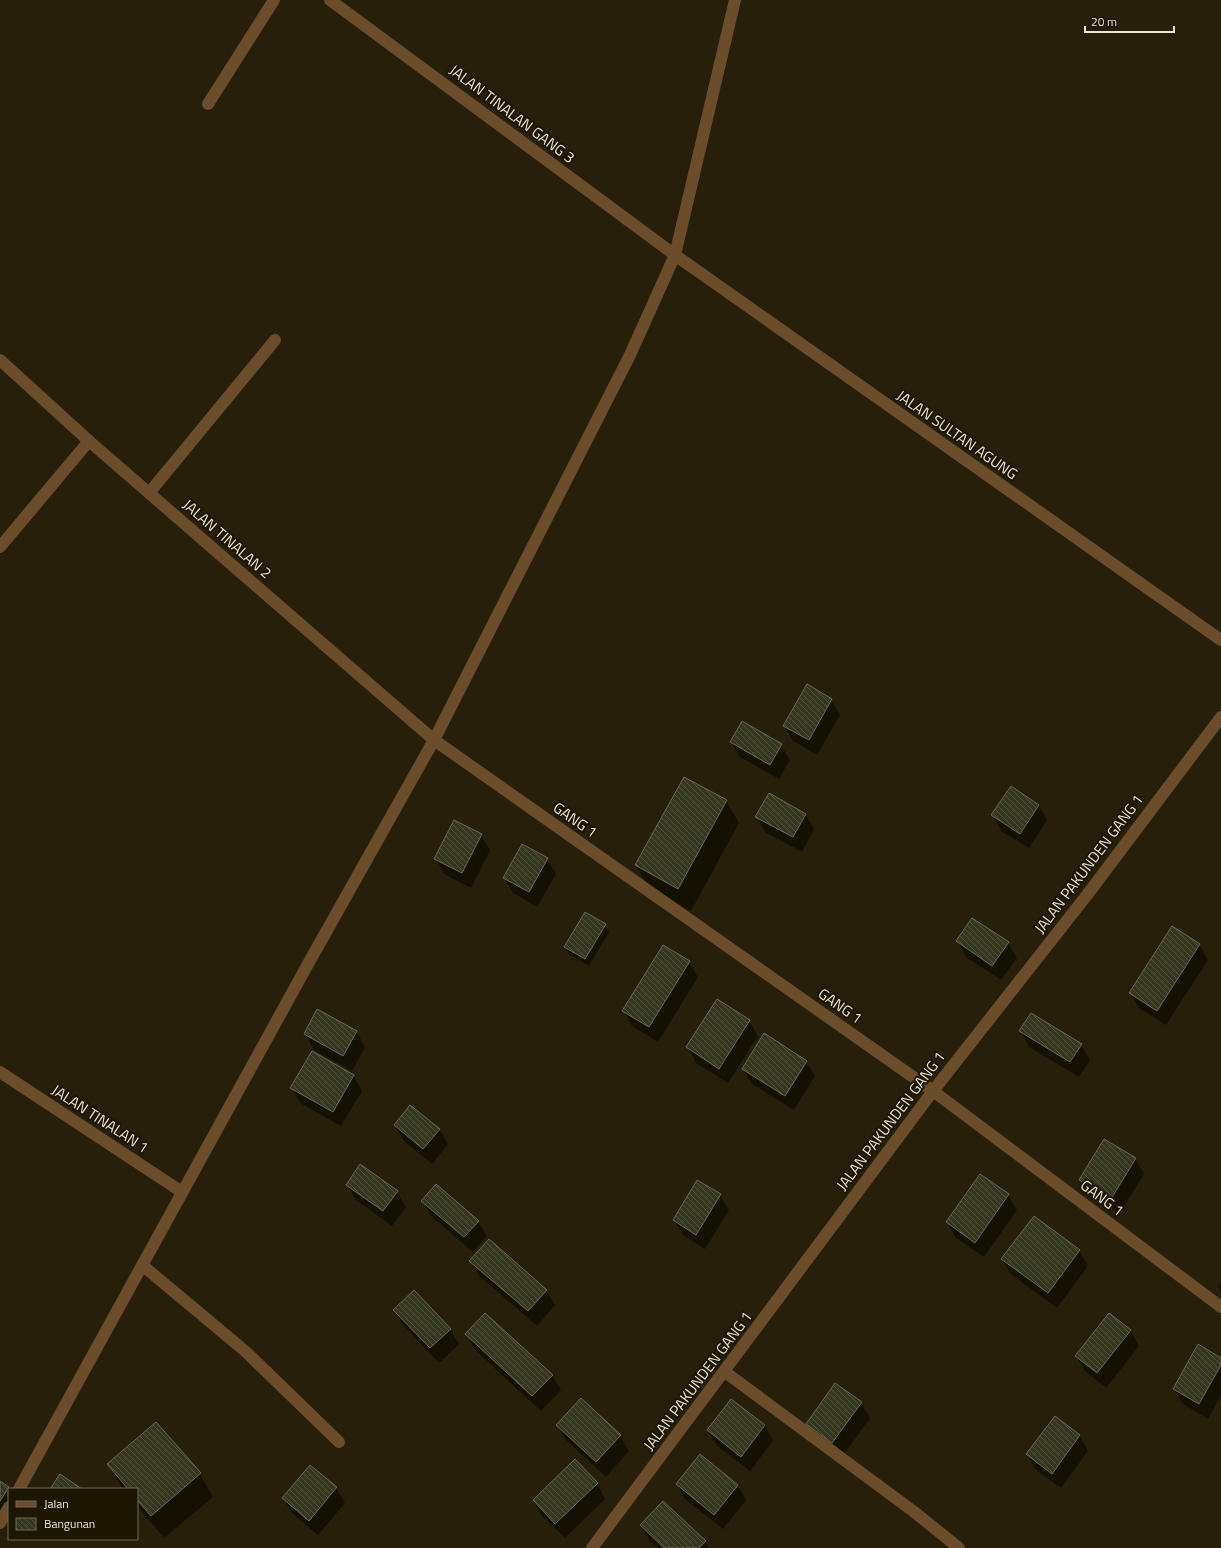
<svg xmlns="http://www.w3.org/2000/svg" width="1221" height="1548" viewBox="0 0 1221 1548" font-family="'Titillium Web',sans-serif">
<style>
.shadow{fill:#0007}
.building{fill:url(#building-back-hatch);stroke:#696b52}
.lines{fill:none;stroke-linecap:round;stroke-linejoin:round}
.service{stroke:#6b4d2c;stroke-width:12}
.minor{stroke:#6b4d2c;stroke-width:12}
.labels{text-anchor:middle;stroke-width:4;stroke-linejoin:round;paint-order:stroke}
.street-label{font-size:15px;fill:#ebe6d9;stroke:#1d1602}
</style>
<defs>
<pattern id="building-back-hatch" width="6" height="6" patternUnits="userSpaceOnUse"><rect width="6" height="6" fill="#35361f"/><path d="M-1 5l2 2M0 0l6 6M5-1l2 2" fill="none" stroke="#52533f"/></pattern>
</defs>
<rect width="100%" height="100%" fill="#271f09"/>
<path class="shadow" d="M831,700l9,15 -23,40 -24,-14 -9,-15z
M731,742l50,3 9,15 -11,19 -39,-22z
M726,801l13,22 -48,88 -42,-23 -13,-23z
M1039,805l8,15 -18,28 -28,-17 -8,-16z
M805,814l9,15 -12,23 -37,-20 -8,-15z
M481,835l9,15 -19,38 -27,-14 -8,-15z
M547,859l9,15 -19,33 -24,-14 -9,-15z
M605,925l4,7 -20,34 -20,-12 -4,-7z
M1172,928l27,17 9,15 -42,65 -27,-17 -9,-15z
M958,941l50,2 9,15 -16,22 -35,-23z
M689,962l9,15 -40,65 -26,-16 -8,-15z
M718,1001l31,20 9,15 -30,47 -32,-20 -8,-16z
M356,1031l9,16 -13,24 -38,-21 -9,-16z
M1021,1031l60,14 9,15 -11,17 -50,-30z
M806,1061l9,15 -21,34 -42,-26 -9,-15z
M353,1075l9,16 -21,35 -41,-23 -8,-15z
M395,1126l44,3 9,15 -16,20 -28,-23z
M1104,1140l31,19 9,15 -24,39 -31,-18 -9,-15z
M347,1185l50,7 9,15 -14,19 -36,-26z
M720,1195l9,15 -24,39 -22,-14 -9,-15z
M1008,1195l9,15 -33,47 -28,-19 -9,-16z
M423,1201l55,20 9,15 -14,16 -42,-36z
M1079,1250l9,16 -31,42 -46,-34 -9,-15z
M471,1261l75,29 9,15 -18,21 -58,-50z
M1221,1284v8l-3,-5z
M394,1310l56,19 9,15 -20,19 -36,-38z
M1109,1314l22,17 8,15 -33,42 -21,-17 -9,-15z
M467,1335l85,40 9,15 -20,21 -66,-61z
M1221,1359v36l-13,24 -25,-15 -9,-15z
M581,1400l39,36 9,15 -23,26 -40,-37 -9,-15z
M731,1400l34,26 8,15 -23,30 -33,-25 -9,-15z
M861,1403l9,15 -29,40 -25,-19 -9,-15z
M1055,1417l25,19 8,15 -27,37 -25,-18 -8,-15z
M108,1465l92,9 13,23 -49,41 -27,-32v-17h-14z
M0,1482l9,7v26l-9,9z
M597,1483l8,16 -40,39 -23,-22 -8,-15z
M677,1484l61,1 8,15 -23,29 -38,-30z
M336,1488l9,15 -27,32 -26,-22 -9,-15z
M641,1526l64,15 4,7h-51l-8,-7z"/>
<path class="building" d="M807,684l25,15 -23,41 -26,-14z
M742,721l40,23 -12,21 -40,-23z
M684,777l43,23 -49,89 -43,-24z
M1011,786l28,19 -19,29 -29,-19z
M769,793l37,21 -13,23 -38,-20z
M454,820l28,14 -20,39 -28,-14z
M522,844l26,14 -19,34 -26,-14z
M585,912l21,12 -21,35 -21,-12z
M972,918l37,24 -17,24 -36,-25z
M1172,926l28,18 -43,67 -28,-18z
M663,945l27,16 -41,66 -27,-16z
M717,999l33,21 -31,49 -33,-22z
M317,1009l40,22 -14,25 -39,-22z
M1031,1013l51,31 -12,18 -51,-31z
M764,1033l43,28 -22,35 -43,-27z
M312,1051l42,24 -21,37 -43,-24z
M410,1105l30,24 -17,20 -29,-24z
M1104,1139l32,19 -25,41 -32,-19z
M360,1164l38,27 -15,20 -37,-26z
M980,1174l29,20 -34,49 -29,-21z
M697,1180l24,14 -25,41 -23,-15z
M436,1184l43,37 -15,16 -43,-36z
M1034,1216l46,34 -32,43 -47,-34z
M489,1239l58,51 -19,21 -59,-50z
M414,1290l37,39 -21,19 -37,-38z
M485,1313l68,62 -21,21 -67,-62z
M1109,1313l22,17 -34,43 -22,-17z
M1198,1344l23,14v7l-22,39 -26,-15z
M835,1383l27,19 -30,41 -26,-19z
M581,1398l40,37 -25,27 -40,-37z
M731,1399l34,26 -24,32 -34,-27z
M1055,1416l25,19 -28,39 -26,-20z
M156,1422l45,51 -50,43 -14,-16v-11h-9l-21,-25z
M700,1454l38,31 -24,30 -38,-31z
M575,1459l23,24 -43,41 -22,-24z
M310,1465l27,22 -28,34 -27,-23z
M60,1474l22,15h-32z
M0,1481l9,6 -9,14z
M663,1501l43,40 -7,7h-35l-24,-23z"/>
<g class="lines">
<path class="service" d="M208,104l66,-104
M149,493l126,-153
M0,547l89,-106"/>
<path class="minor" d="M330,0l345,255 546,385
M0,360l89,81 345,299 499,351 288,216
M0,1072l182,120
M142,1265l103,86 94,91
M725,1372l188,139 46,37
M19,1489l289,-525 126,-224 196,-385 45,-100 60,-255
M0,1523l9,-16
M592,1548l341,-457 154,-196 134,-178"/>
</g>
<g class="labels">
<g class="street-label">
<text transform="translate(512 114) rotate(37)" y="5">JALAN TINALAN GANG 3</text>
<text transform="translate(957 435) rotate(35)" y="5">JALAN SULTAN AGUNG</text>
<text transform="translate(227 539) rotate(41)" y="5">JALAN TINALAN 2</text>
<text transform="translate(575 820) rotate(35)" y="5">GANG 1</text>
<text transform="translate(1089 864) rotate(-53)" y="5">JALAN PAKUNDEN GANG 1</text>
<text transform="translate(840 1006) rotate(35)" y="5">GANG 1</text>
<text transform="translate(100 1119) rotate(33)" y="5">JALAN TINALAN 1</text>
<text transform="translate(891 1121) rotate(-53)" y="5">JALAN PAKUNDEN GANG 1</text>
<text transform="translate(1102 1198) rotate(37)" y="5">GANG 1</text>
<text transform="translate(698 1381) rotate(-53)" y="5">JALAN PAKUNDEN GANG 1</text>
</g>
</g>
<rect x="8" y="1488" width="130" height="52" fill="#1d1602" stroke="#6f6958"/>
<rect x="16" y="1501" width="20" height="6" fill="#6b4d2c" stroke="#6f6958"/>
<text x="44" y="1508" font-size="12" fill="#ebe6d9">Jalan</text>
<rect x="16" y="1518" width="20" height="12" fill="url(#building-back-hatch)" stroke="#6f6958"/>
<text x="44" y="1528" font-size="12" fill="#ebe6d9">Bangunan</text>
<path d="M1085 26v6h89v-6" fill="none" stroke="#ebe6d9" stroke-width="2"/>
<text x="1091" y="26" font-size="12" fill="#ebe6d9" stroke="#1d1602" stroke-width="3" paint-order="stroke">20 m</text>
</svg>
